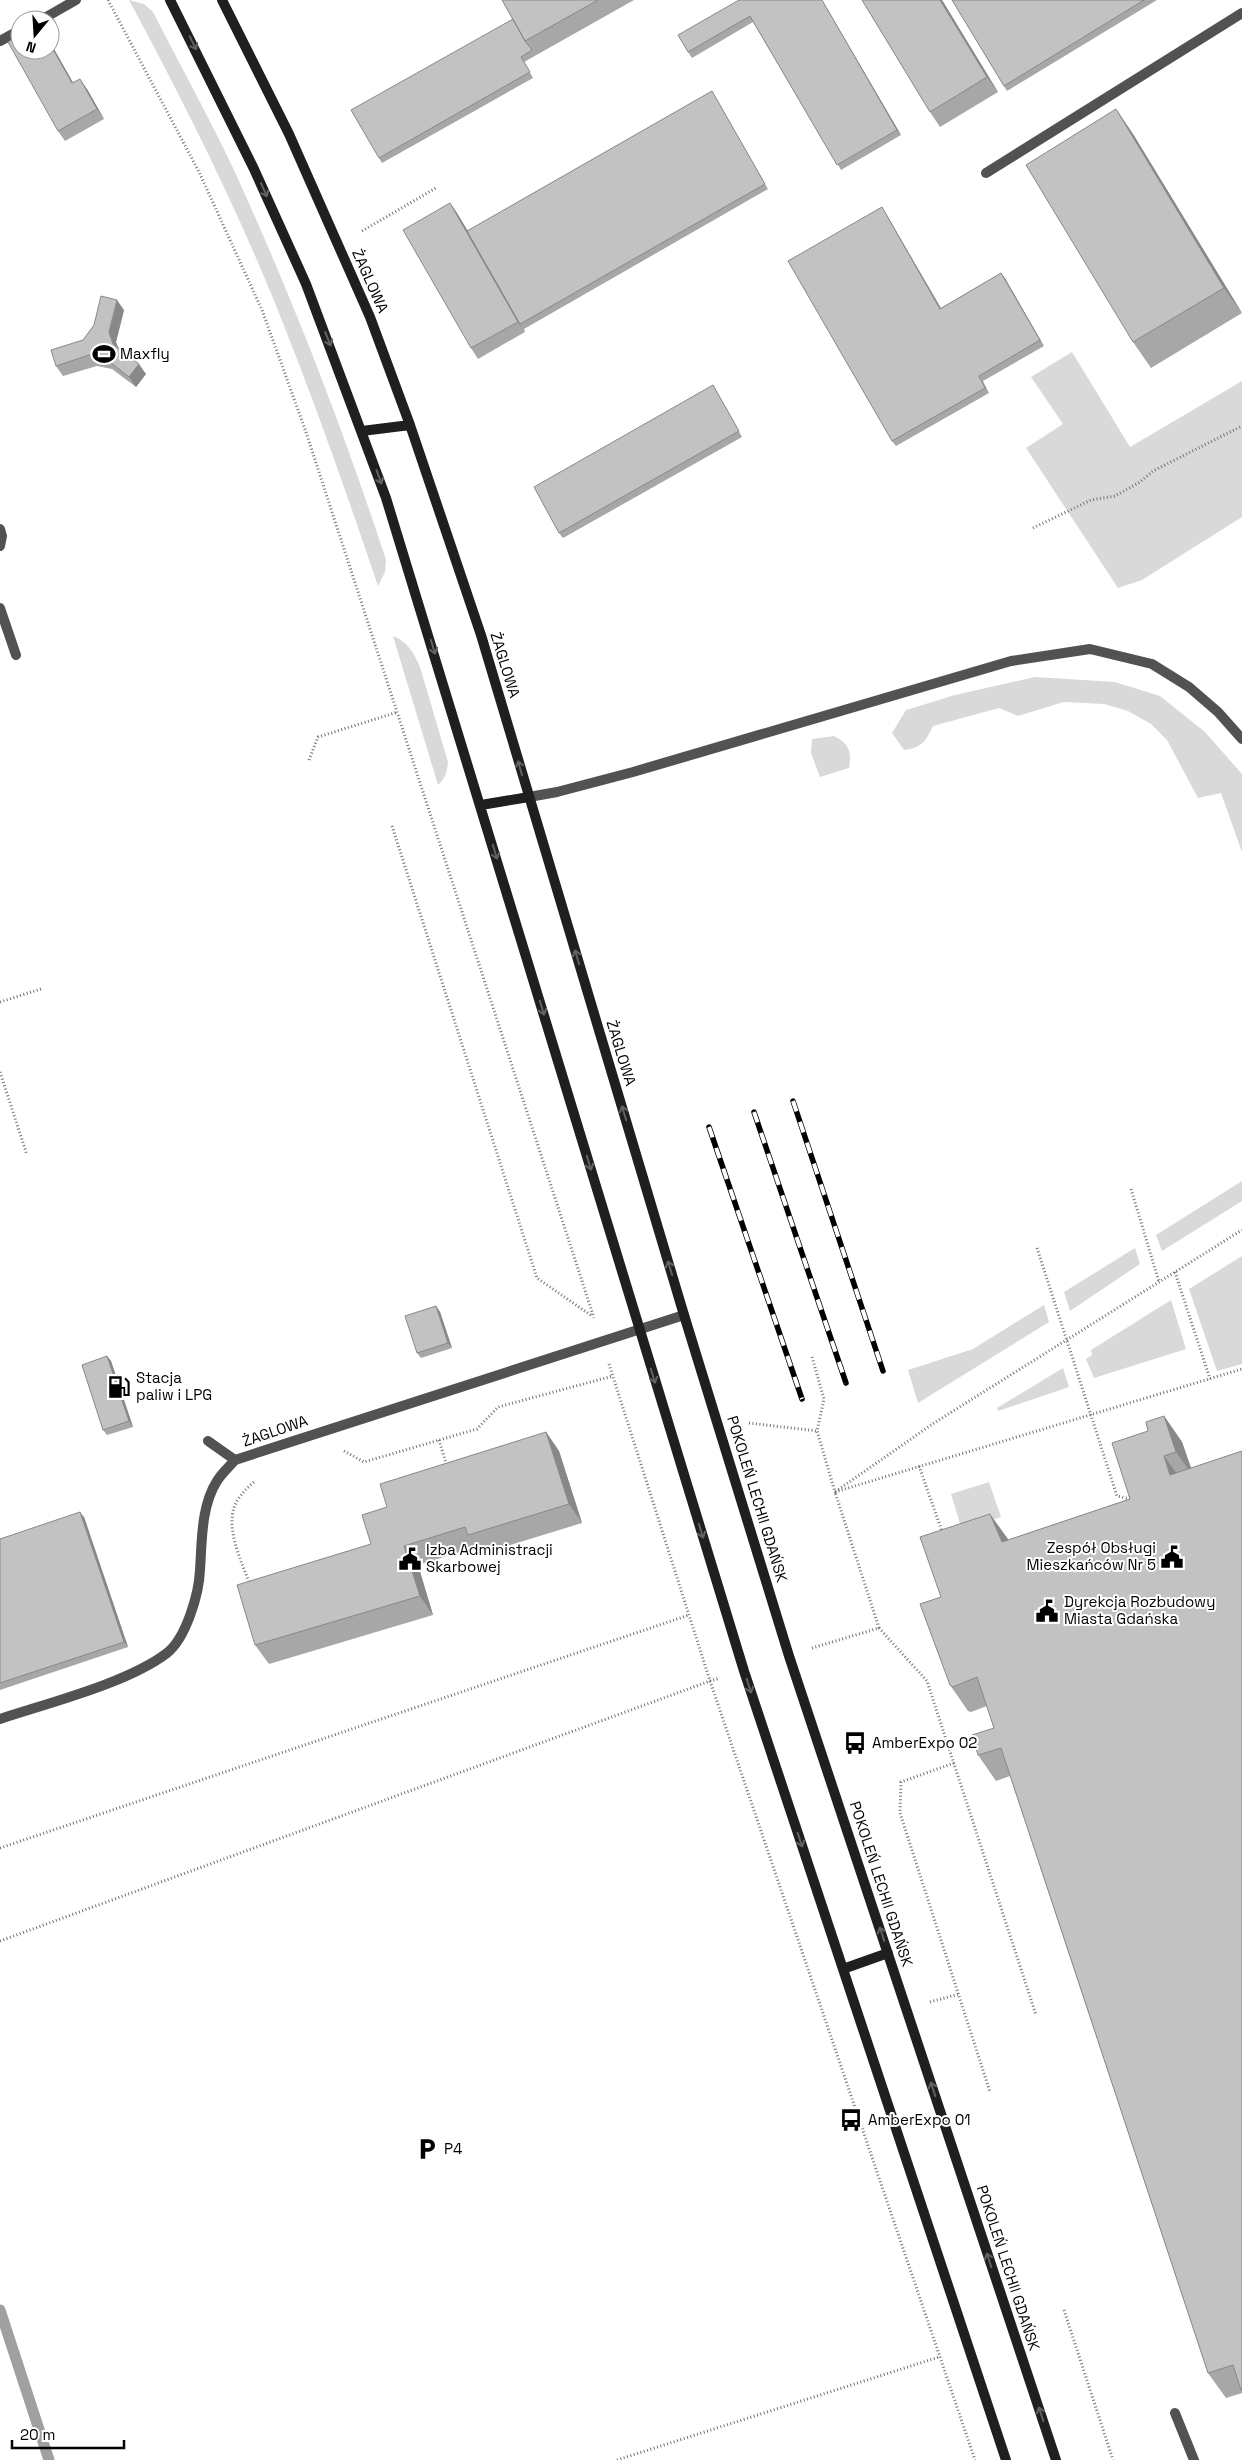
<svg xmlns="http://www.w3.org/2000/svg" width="1242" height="2460" viewBox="0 0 1242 2460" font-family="'Space Grotesk',sans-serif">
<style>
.green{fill:#d9d9d9}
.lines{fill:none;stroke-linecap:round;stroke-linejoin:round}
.stream{stroke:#a0a0a0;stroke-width:11}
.path{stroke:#747474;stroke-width:3;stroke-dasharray:1 2.5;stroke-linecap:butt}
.lane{stroke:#525252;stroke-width:10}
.street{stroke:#525252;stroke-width:10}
.secondary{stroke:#1f1f1f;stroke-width:10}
.rail-casing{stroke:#000;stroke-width:5.5}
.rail{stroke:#fff;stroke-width:4;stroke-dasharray:11;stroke-linecap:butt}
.wall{fill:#a7a7a7}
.shaded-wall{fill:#888}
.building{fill:#c2c2c2;stroke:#888}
.oneway{stroke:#626262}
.labels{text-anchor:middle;stroke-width:4;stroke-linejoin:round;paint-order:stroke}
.street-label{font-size:15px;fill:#000;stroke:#fff}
.poi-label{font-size:15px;fill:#000;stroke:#fff;text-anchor:start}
</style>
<rect width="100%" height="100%" fill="#fff"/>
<path class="green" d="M129,0l15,4 9,8c27,53 56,105 81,158 58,127 109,258 152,390l-1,12 -7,14c-31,-92 -63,-183 -99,-273 -42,-105 -96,-213 -150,-313z
M1072,352l58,95 112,-66v136l-100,63 -24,8 -92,-140 37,-24 -32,-47z
M393,636c15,6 21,17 27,31l28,95c-1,10 -2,16 -10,23z
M1035,677l80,5 45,14 45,36 37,42v78l-21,-59 -23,5 -31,-58 -16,-16 -23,-13 -24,-7 -40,-2 -46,14 -19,-8 -66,18c-7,15 -11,22 -29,24l-12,-17 14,-23 49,-15z
M834,736c15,8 18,15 15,32l-29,9 -9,-24 1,-14z
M1242,1181v20l-80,50 -6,-16z
M1135,1248l5,16 -70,47 -6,-19z
M1242,1256v108l-25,7 -28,-82z
M1171,1300l15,49 -92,29 -8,-19 6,-4 -1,-5z
M1044,1305l5,17 -131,81 -10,-33 65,-21z
M1063,1368l6,19 -71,24 -1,-3z
M989,1482l12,35 -39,13 -11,-36z"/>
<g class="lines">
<path class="stream" d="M0,2310l49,150"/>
<path class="path" d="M108,0l91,172 63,138 44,122 288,886
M362,231l74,-43
M1033,528l58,-28 24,-4 25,-14 13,-11 89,-45
M309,760l9,-23 80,-25
M392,826l145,452 55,38
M0,1002l41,-13
M0,1072l27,83
M1131,1189l28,93
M1037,1248l80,248 9,2 7,-2
M1175,1272l35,107
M812,1357l12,42 -7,32 18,61 407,-123
M609,1364l101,317 10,-3
M749,1423l68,8
M439,1440l8,26
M344,1451l20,11 113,-33 21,-22 115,-31
M919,1466l24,68
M250,1585c-8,-23 -25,-56 -15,-80 4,-9 12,-17 20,-24
M879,1628l48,53 109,334
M812,1648l67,-20 -44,-136 99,-69 308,-193
M954,1763l-53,19 -1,31 90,279
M0,1848l689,-233
M0,1941l710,-260 265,779
M930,2002l29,-8
M1064,2310l49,150
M617,2460l322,-103"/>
<path class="lane" d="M41,20l35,-20
M0,41l20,-11
M986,173l256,-160
M0,529l2,7 -2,10
M0,608l16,47
M529,797l28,-5 76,-20 378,-111 79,-12 62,15 37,23 29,25 24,27
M208,1441l27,19
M1175,2413l19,47"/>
<path class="street" d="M0,1719c48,-16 128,-36 167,-66 19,-15 32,-59 33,-83 2,-29 1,-64 17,-89 5,-8 12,-14 18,-21l449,-145"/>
<path class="secondary" d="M170,0l84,169 52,115 80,214 358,1173 262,789
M222,0l67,134 81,183 40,108 71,210 203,680 105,341 267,804
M362,431l48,-6
M481,805l48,-8
M843,1969l45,-16"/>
<defs>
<path id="rail" d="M793,1101l90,270
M754,1112l92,271
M709,1127l93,272"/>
</defs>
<use href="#rail" class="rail-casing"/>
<use href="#rail" class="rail"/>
</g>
<path class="wall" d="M502,0h132l-110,62 9,16 -151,85 -3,-5 134,-139z
M739,0h83l79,135 -60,35 -88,-148 -61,36 -4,-6z
M862,0h80l56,92 -58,35 -10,-15z
M952,0h205l-150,91z
M50,42l23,41 14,6 17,30 -39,22 -7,-10 -8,-81z
M715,97l53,92 -244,140 1,3 -47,27 -7,-11 -21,-145 7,10 11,18z
M1116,109l17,25 109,179 -91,55 -18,-26z
M885,212l56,96 60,-35 43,73 -61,35 6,12 -93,53 -4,-5z
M124,310l-8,32 2,6 28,26 -10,13 -24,-18 -15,-3 -34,10 -7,-10 27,-26z
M713,385l29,52 -179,101 -4,-5z
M436,1306l4,6 12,36 -31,10 -4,-5z
M107,1356l4,5 22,66 -26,8 -4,-5z
M1164,1416l18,26 9,26 51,-17v942l-16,5 -18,-25 -198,-597 -14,5 -18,-26 16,-27 -7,-22 -16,6 -3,-1 -18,-26 -9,-88 67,-57 122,-41 18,-68z
M546,1432l13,19 23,72 -101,31 -5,-7 -58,18 15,50 -164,49 -14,-19 116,-101 16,-37z
M84,1517l44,130 -128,43v-151z"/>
<path class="shaded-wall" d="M822,0l79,135 -4,-5z
M940,0h2l56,92 -11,-15z
M50,42l29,51 -7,-10 -22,-39z
M80,79l7,10 17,30 -7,-10z
M1116,109l17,25 109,179 -18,-25z
M450,203l7,10 64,111h-1l5,8 -7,-10z
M882,207l3,5 59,102 -4,-5z
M1001,273l4,5 39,68 -4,-6z
M117,300l7,10 -8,32 5,12 -8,-10 -4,-12z
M139,364l7,10 -10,13 -7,-10z
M436,1306l4,6 12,36 -4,-5z
M107,1356l4,5 22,66 -4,-6z
M1164,1416l18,26 12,35 -18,-25z
M546,1432l13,19 23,72 -13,-19z
M1164,1456l18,25 -12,-6z
M80,1512l4,5 44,130 -4,-5z
M990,1514l18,25 12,28 -18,-25z
M404,1546l14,19 15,50 -13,-19z"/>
<path class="building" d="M502,0h96l-73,41z
M739,0h83l75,130 -60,35 -87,-149 -62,36 -10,-17z
M862,0h78l47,77 -57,35z
M952,0h192l-140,86z
M513,19l12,22 7,9 -11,7 9,15 -151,86 -28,-48z
M20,35v15h30v-6l22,39 8,-4 17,30 -39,22 -50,-89z
M712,91l53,93 -245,140 -53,-93z
M1116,109l108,179 -91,54 -107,-177z
M450,203l68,119 -47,26 -68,-118z
M882,207l58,102 61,-36 39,67 -61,36 6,12 -93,53 -104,-180z
M101,296l16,4 -8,32 4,12 26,20 -10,13 -24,-19 -16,-3 -33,11 -5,-16 32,-10 11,-15z
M713,385l26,46 -180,102 -25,-46z
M436,1306l12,37 -31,10 -12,-37z
M107,1356l22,65 -26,9 -21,-65z
M1164,1416l12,36 -12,4 6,19 72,-24v939h-1l-8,-25 -25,8 -207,-625 -23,7 -6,-20 22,-7 -17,-51 -24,10 -3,-2 -30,-81 21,-7 -21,-60 70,-23 12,28 128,-43 -18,-56 36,-12 -2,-9z
M546,1432l23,72 -101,31 -3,-8 -61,19 16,50 -165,49 -18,-60 134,-41 -9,-29 25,-8 -7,-23z
M80,1512l44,130 -124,41v-144z"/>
<defs><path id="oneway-shaft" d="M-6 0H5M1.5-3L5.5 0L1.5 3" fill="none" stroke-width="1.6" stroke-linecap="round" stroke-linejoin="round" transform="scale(1.25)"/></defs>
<g class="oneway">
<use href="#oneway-shaft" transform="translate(193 43) rotate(64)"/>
<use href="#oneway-shaft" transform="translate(264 190) rotate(66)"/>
<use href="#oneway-shaft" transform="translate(328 339) rotate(68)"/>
<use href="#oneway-shaft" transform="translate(379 477) rotate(70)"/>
<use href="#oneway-shaft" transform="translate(433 647) rotate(73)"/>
<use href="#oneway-shaft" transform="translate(520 768) rotate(-106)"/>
<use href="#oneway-shaft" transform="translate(495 852) rotate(73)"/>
<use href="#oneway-shaft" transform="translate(577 957) rotate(-107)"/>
<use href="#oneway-shaft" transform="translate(542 1008) rotate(73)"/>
<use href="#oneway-shaft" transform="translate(624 1113) rotate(-107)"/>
<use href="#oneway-shaft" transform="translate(589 1163) rotate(73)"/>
<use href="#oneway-shaft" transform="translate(670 1268) rotate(-107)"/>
<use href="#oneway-shaft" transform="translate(653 1376) rotate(73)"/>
<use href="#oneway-shaft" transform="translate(701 1531) rotate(73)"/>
<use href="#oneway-shaft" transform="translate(749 1686) rotate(72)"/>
<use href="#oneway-shaft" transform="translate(800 1840) rotate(72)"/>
<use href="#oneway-shaft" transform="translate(882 1934) rotate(-108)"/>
<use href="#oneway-shaft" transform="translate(933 2089) rotate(-108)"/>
<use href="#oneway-shaft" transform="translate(989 2260) rotate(-108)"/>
<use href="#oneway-shaft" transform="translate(1041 2414) rotate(-108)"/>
</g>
<defs>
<symbol id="stadium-bare" viewBox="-9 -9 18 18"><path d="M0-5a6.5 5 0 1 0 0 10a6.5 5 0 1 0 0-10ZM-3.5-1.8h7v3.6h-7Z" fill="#000" stroke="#fff" stroke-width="2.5" paint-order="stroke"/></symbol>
<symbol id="fuel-bare" viewBox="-9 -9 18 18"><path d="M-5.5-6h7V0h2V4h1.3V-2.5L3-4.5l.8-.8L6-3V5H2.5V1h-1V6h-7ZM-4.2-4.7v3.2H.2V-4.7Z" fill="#000" stroke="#fff" stroke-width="2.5" paint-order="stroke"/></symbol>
<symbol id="civic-bare" viewBox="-9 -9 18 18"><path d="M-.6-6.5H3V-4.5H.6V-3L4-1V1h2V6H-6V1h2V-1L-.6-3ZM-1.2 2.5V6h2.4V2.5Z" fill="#000" stroke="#fff" stroke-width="2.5" paint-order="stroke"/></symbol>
<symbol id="bus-bare" viewBox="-9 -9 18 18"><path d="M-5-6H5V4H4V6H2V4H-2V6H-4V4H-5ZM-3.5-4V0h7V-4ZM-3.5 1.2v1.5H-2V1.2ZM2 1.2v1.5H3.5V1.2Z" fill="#000" stroke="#fff" stroke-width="2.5" paint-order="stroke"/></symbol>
<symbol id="parking-bare" viewBox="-9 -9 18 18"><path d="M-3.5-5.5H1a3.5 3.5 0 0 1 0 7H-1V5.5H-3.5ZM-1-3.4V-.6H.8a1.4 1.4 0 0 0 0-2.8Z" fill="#000" stroke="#fff" stroke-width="2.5" paint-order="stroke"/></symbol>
</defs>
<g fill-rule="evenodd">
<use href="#stadium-bare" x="88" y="338" width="32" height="32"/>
<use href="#fuel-bare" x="103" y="1371" width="32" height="32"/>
<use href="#civic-bare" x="1156" y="1541" width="32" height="32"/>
<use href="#civic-bare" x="394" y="1543" width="32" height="32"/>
<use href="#civic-bare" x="1031" y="1595" width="32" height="32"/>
<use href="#bus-bare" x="839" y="1727" width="32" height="32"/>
<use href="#bus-bare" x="835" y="2104" width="32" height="32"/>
<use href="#parking-bare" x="411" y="2133" width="32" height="32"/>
</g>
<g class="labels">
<g class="street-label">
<text transform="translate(370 281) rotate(66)" y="5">ŻAGLOWA</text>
<text transform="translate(505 665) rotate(73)" y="5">ŻAGLOWA</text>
<text transform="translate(621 1053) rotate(73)" y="5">ŻAGLOWA</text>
<text transform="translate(275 1431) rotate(-19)" y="5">ŻAGLOWA</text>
<text transform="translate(757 1499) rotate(73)" y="5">POKOLEŃ LECHII GDAŃSK</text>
<text transform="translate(881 1884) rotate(72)" y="5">POKOLEŃ LECHII GDAŃSK</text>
<text transform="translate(1008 2268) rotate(72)" y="5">POKOLEŃ LECHII GDAŃSK</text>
</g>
<g class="poi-label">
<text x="120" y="359">Maxfly</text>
<text x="136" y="1383">Stacja<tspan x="136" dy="17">paliw i LPG</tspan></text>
<text x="1156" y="1553" text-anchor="end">Zespół Obsługi<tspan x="1156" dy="17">Mieszkańców Nr 5</tspan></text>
<text x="426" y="1555">Izba Administracji<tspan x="426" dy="17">Skarbowej</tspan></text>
<text x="1064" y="1607">Dyrekcja Rozbudowy<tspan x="1064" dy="17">Miasta Gdańska</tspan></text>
<text x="872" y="1748">AmberExpo 02</text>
<text x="868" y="2125">AmberExpo 01</text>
<text x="444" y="2154">P4</text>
</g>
</g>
<g transform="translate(35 35) rotate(198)"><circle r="24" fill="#ffffff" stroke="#999999"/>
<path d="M0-4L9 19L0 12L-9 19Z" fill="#000000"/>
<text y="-8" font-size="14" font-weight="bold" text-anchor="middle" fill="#000000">N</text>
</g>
<path d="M12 2440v8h112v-8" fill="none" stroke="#000000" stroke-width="2.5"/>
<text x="20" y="2440" font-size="15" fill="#000000" stroke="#ffffff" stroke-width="4" paint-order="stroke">20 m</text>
</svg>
